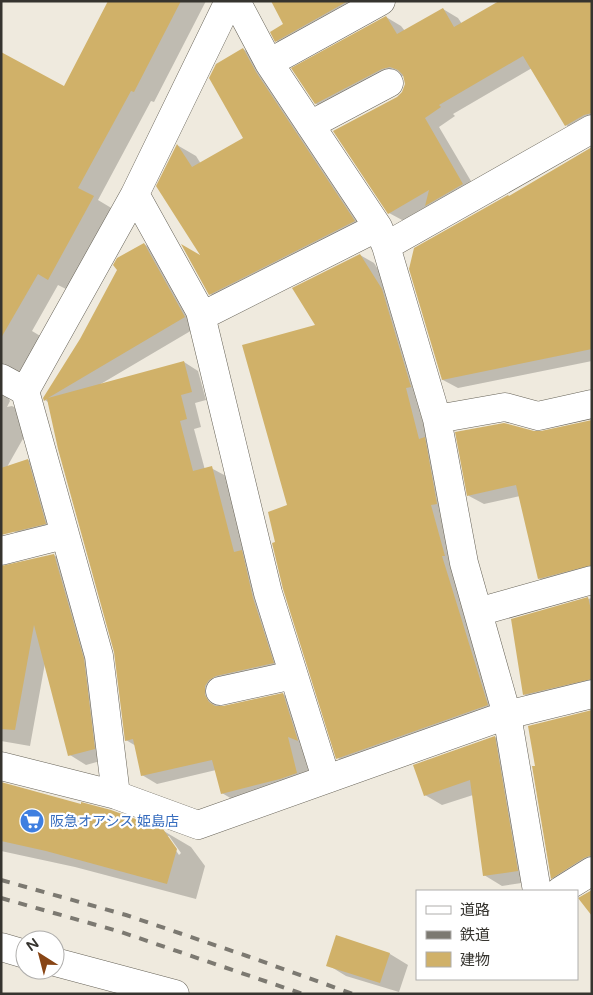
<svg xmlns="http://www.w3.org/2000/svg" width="593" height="995" viewBox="0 0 593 995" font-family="'Varela Round','Noto Sans JP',sans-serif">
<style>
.shadow{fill:#0003;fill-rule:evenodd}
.building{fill:#d0b169}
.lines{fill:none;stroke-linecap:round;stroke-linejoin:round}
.minor-casing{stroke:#676358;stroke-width:29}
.minor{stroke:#fff;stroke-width:28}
.rail{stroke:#7c7971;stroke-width:4;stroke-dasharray:9 9;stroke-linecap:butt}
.labels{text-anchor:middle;stroke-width:4.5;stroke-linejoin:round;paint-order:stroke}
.shop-label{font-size:14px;fill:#366cbe;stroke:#fff;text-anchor:start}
</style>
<rect width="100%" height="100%" fill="#efeade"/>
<path class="shadow" d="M109,1h97l-52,101 -3,-1 -53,99 15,9 -45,81 -10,-5 -26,46 10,6 -5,16 -32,38 5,10 -3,6 5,-1 20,11 1,4 -26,46 21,-7 19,12 18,63 -31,8 -20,-12 -13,-11v-465l63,33z
M272,1h120l-94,52 -22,-12 9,-16z
M592,1v127l-11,6 -15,-9 -34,-57 -79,46 2,2 -16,11 39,66 -74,28 -15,-8 8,-115 6,-6 3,-8 -2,-8 -6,1 -67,35 -15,-8 -23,-35 93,-52 15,9 4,5 38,-22 15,9 4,6z
M243,49l19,11 111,172 -144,73 -19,-11 -7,-36 -26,-113 19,11 5,8 44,-26z
M592,149v212l-134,27 -15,-8 67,-183z
M144,244l15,9 40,73 -100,59 85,-23 14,9 8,29 -11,3 6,24 -7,2 11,41 6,-2 15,8 62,195 -69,33 2,3 62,-13 15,9 4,40 10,38 -75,21 -15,-9 -6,-23 -59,14 -15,-9 -6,-29 -10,-6 -11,-88 -67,-250 -3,-2z
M360,255l14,8 22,35 105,415 -150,53 -13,-8 -62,-215 12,-38 29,-179z
M592,421v155l-38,11 -15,-9 -19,-82 -36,8 -15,-8 -12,-63h84z
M54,555l17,10 40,193 -25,7 -16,-10 -25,-92 -15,83 -29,-5v-173z
M592,598v92l-52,13 -16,-9 -12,-74z
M592,711v160l-25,15 -15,-8 -15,-112z
M495,737l17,11 23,133 -33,5 -18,-11 -11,-80 -31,10 -17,-10z
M1,784l161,46 29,17 14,19 -9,33 -121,-32 -74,-16zM166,836h3l12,17 -2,2z
M337,937l53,17 18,11 -9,27 -53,-16 -18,-11z"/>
<path class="building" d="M108,1h73l-47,91 -3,-1 -53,97 16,8 -46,84 -10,-6 -37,64v-286l63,34z
M271,1h77l-73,41 -5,-10 13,-8z
M499,1h93v112l-8,2 -19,11 -42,-70 -84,49 2,2 -16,11 38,66 -38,22 4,-16 -41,24 -55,-83 64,-34 5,-5 3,-8 -2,-9 -5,-5 -8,-3 -8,2 -67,35 -24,-36 95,-52 11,18 46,-26 11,19z
M243,48l13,24 99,149 -146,74 -28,-51 19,11 -44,-69 21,-42 15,23 51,-29 -34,-60 7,-14z
M592,147v202l-150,31 -33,-111 5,-21 94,-53 1,1z
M144,243l41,74 -137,81 136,-37 8,31 -11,3 6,24 -7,2 13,50 19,-5 22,86 8,-2 11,48 21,65 -58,13 -7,4 -4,6v9l4,7 6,4h8l60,-13 15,48 -10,-4 9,36 -17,6 -59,15 -9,-34 -71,16 -8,-37 -8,2 -11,-89 -56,-203 -11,-50 -3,2 -1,-3 37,-59 37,-69 -4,-5 4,-7z
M360,254l22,35 29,98 -5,1 13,51 6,-2 12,67 -6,1 14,51h-3l46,149 -152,54 -53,-170 -11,-46 3,-1 -7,-30 19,-7 -45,-160 73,-20 -23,-37z
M592,420v145l-54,14 -22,-94 -49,11 -12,-64 49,-9 30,8h7z
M28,459l18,65 -45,11v-67z
M54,554l30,105 11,90 -27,7 -34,-131 -19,105 -14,-1v-163z
M588,597l4,17v65l-69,16 -12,-76z
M592,710v145l-8,3 -33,21 -19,-113h3l-7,-40z
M495,736l23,135 -35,5 -13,-96 -46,16 -11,-31z
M1,782l80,22v-2l30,8 52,19 14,20 -10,35 -121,-33 -45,-10z
M592,890v26l-14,-18z
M336,935l54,18 -10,30 -54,-17z"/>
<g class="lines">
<defs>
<path id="minor" d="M236,1l33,62 109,164 8,19 51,173 27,144 43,152 30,176
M269,63l112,-62
M310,125l79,-42
M135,194l65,117 68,282 58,185
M386,246l206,-117
M202,316l176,-89
M1,378l24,13
M437,419l68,-12 33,9 54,-12
M1,551l63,-16
M478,612l114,-32
M220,691l73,-16
M1,766l115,29 82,30 309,-110 85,-21
M116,795l-17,-139 -74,-265 110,-197 94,-193
M560,891l32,-20
M1,947l24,7
M55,962l120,32"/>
</defs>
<use href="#minor" class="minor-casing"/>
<use href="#minor" class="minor"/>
<path class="rail" d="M1,880l125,35 121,41 106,38
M1,898l120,34 182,62"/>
</g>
<defs>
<symbol id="supermarket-disc" viewBox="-11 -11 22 22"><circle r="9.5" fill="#3f7fe0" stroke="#fff"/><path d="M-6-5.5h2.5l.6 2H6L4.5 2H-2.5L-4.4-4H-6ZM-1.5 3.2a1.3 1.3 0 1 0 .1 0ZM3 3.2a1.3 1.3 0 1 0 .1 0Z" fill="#fff"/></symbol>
</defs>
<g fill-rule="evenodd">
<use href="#supermarket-disc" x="18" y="807" width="28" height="28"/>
</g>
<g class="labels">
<g class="shop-label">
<text x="50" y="826">阪急オアシス 姫島店</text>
</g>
</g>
<rect width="593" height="995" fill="none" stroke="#36342f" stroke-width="5"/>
<rect x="416" y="890" width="162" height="90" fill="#ffffff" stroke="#afaeac"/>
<rect x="426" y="906" width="25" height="8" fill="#ffffff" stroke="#afaeac"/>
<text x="460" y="915" font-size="15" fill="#36342f">道路</text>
<rect x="426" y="931" width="25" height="8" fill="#7c7971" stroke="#afaeac"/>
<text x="460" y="940" font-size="15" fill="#36342f">鉄道</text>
<rect x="426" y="952" width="25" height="15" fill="#d0b169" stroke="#afaeac"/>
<text x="460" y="965" font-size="15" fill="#36342f">建物</text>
<g transform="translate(40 955) rotate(324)"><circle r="24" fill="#ffffff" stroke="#afaeac"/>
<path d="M0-4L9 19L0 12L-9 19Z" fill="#884515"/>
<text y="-8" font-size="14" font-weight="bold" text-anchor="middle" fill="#36342f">N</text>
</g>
</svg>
